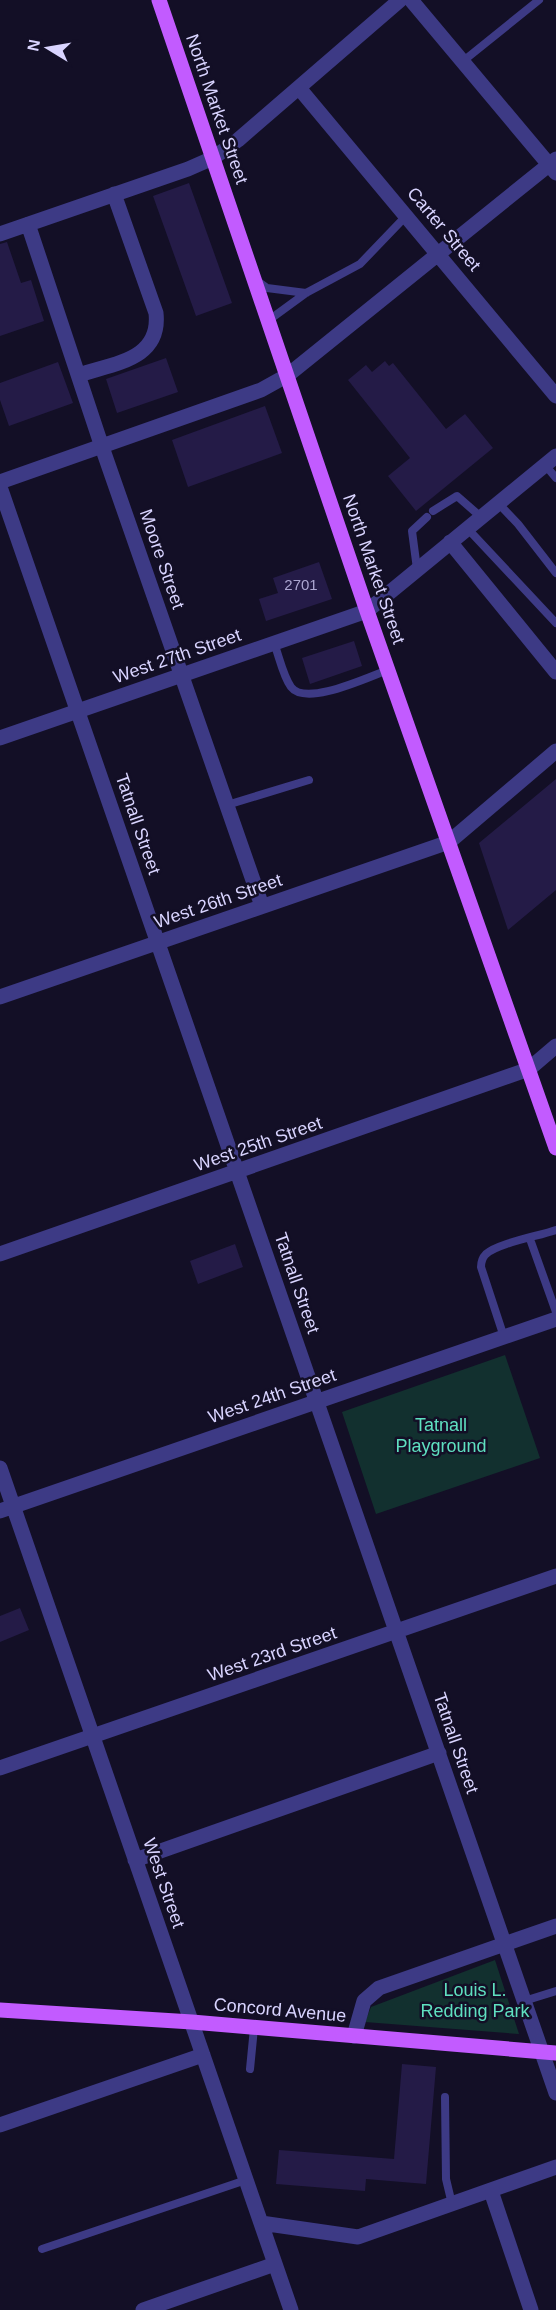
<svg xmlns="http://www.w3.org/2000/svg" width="556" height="2310" viewBox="0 0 556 2310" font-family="Arial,sans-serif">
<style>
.green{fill:#12302f}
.building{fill:#241b47}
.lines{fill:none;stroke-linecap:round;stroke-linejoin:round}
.lane{stroke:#3d3a85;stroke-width:8}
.street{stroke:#3d3a85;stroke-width:15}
.primary{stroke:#c25bff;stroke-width:15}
.labels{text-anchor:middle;stroke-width:5;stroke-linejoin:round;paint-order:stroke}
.number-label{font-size:15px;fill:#aca6d1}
.street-label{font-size:18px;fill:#d9d4ff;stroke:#130f26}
.park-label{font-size:18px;fill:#5fe0c0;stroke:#130f26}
</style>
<rect width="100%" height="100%" fill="#130f26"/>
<path class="green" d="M505,1355l35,103 -164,56 -34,-102z
M495,1960l24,74 -154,-12 6,-15z"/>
<path class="building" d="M189,183l43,120 -36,13 -43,-120z
M7,242l14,41 10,-3 13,41 -44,15v-92z
M166,358l12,34 -61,21 -11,-34z
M385,361l4,5 4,-3 53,66 19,-15 28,34 -77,63 -28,-35 22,-18 -62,-78 18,-15 6,7z
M58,362l15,41 -64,23 -9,-26v-17z
M265,406l17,47 -94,34 -16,-47z
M319,562l13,37 -66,22 -7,-22 19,-6 -5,-15z
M354,641l8,25 -52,18 -8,-26z
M556,779v111l-48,40 -29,-87z
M235,1244l8,23 -45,17 -8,-23z
M20,1608l9,22 -29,12v-26z
M402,2064l34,3 -10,117 -60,-5 -1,12 -89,-7 3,-34 115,9z"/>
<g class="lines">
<path class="lane" d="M462,62l77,-62
M256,280l11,8 39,5
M269,320l37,-27 54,-29 47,-49
M545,465l11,13
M498,503l20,21 38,49
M433,511l24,-15 24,21
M467,528l89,95
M417,569l-5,-38 15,-14
M274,643c5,13 9,33 17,44 15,20 77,-10 97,-17
M227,805l82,-25
M530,1239l26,73
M504,1337l-23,-70c0,-5 1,-9 5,-13 12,-11 53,-18 70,-24
M524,2001l32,-10
M250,2069l4,-41
M445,2097l1,82 6,25
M42,2249l204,-69"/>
<path class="street" d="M411,0l145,173
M299,88l257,308
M28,224l74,223 160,459
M0,234l188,-65 25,-11 25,-18 162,-140
M79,375c35,-12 82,-15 77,-62l-42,-119
M0,482l261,-92 27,-15 268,-216
M0,487l556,1606
M450,542l106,130
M0,738l367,-127 189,-155
M0,997l449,-155 107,-91
M0,1254l529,-185 27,-23
M0,1468l291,842
M0,1511l556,-192
M0,1768l556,-192
M135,1860l304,-107
M354,2036l10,-35 15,-13 177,-62
M0,2125l203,-70
M491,2191l40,119
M261,2223l97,14 198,-70
M143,2310l132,-46"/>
<path class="primary" d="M159,0l208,611 189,537
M0,2010l192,12 364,31"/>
</g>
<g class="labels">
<g class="number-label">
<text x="301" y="590">2701</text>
</g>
<g class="street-label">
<text transform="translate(217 109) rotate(71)" y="6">North Market Street</text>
<text transform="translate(444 229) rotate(50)" y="6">Carter Street</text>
<text transform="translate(162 559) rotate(71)" y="6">Moore Street</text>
<text transform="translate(374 569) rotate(71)" y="6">North Market Street</text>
<text transform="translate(177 656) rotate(-19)" y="6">West 27th Street</text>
<text transform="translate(138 824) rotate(71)" y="6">Tatnall Street</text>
<text transform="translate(218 901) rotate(-19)" y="6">West 26th Street</text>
<text transform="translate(258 1144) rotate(-19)" y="6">West 25th Street</text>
<text transform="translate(297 1283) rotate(71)" y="6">Tatnall Street</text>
<text transform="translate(272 1396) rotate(-19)" y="6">West 24th Street</text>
<text transform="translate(272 1654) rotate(-19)" y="6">West 23rd Street</text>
<text transform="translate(456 1743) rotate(71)" y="6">Tatnall Street</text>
<text transform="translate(164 1883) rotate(71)" y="6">West Street</text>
<text transform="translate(280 2010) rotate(5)" y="6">Concord Avenue</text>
</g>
<g class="park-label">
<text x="441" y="1431">Tatnall<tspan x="441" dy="21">Playground</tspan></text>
<text x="475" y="1996">Louis L.<tspan x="475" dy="21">Redding Park</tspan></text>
</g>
</g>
<g transform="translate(48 48) rotate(281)" stroke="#130f26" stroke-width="4.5" paint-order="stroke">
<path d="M0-4.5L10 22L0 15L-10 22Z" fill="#d9d4ff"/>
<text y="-9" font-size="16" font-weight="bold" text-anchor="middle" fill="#d9d4ff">N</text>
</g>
</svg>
